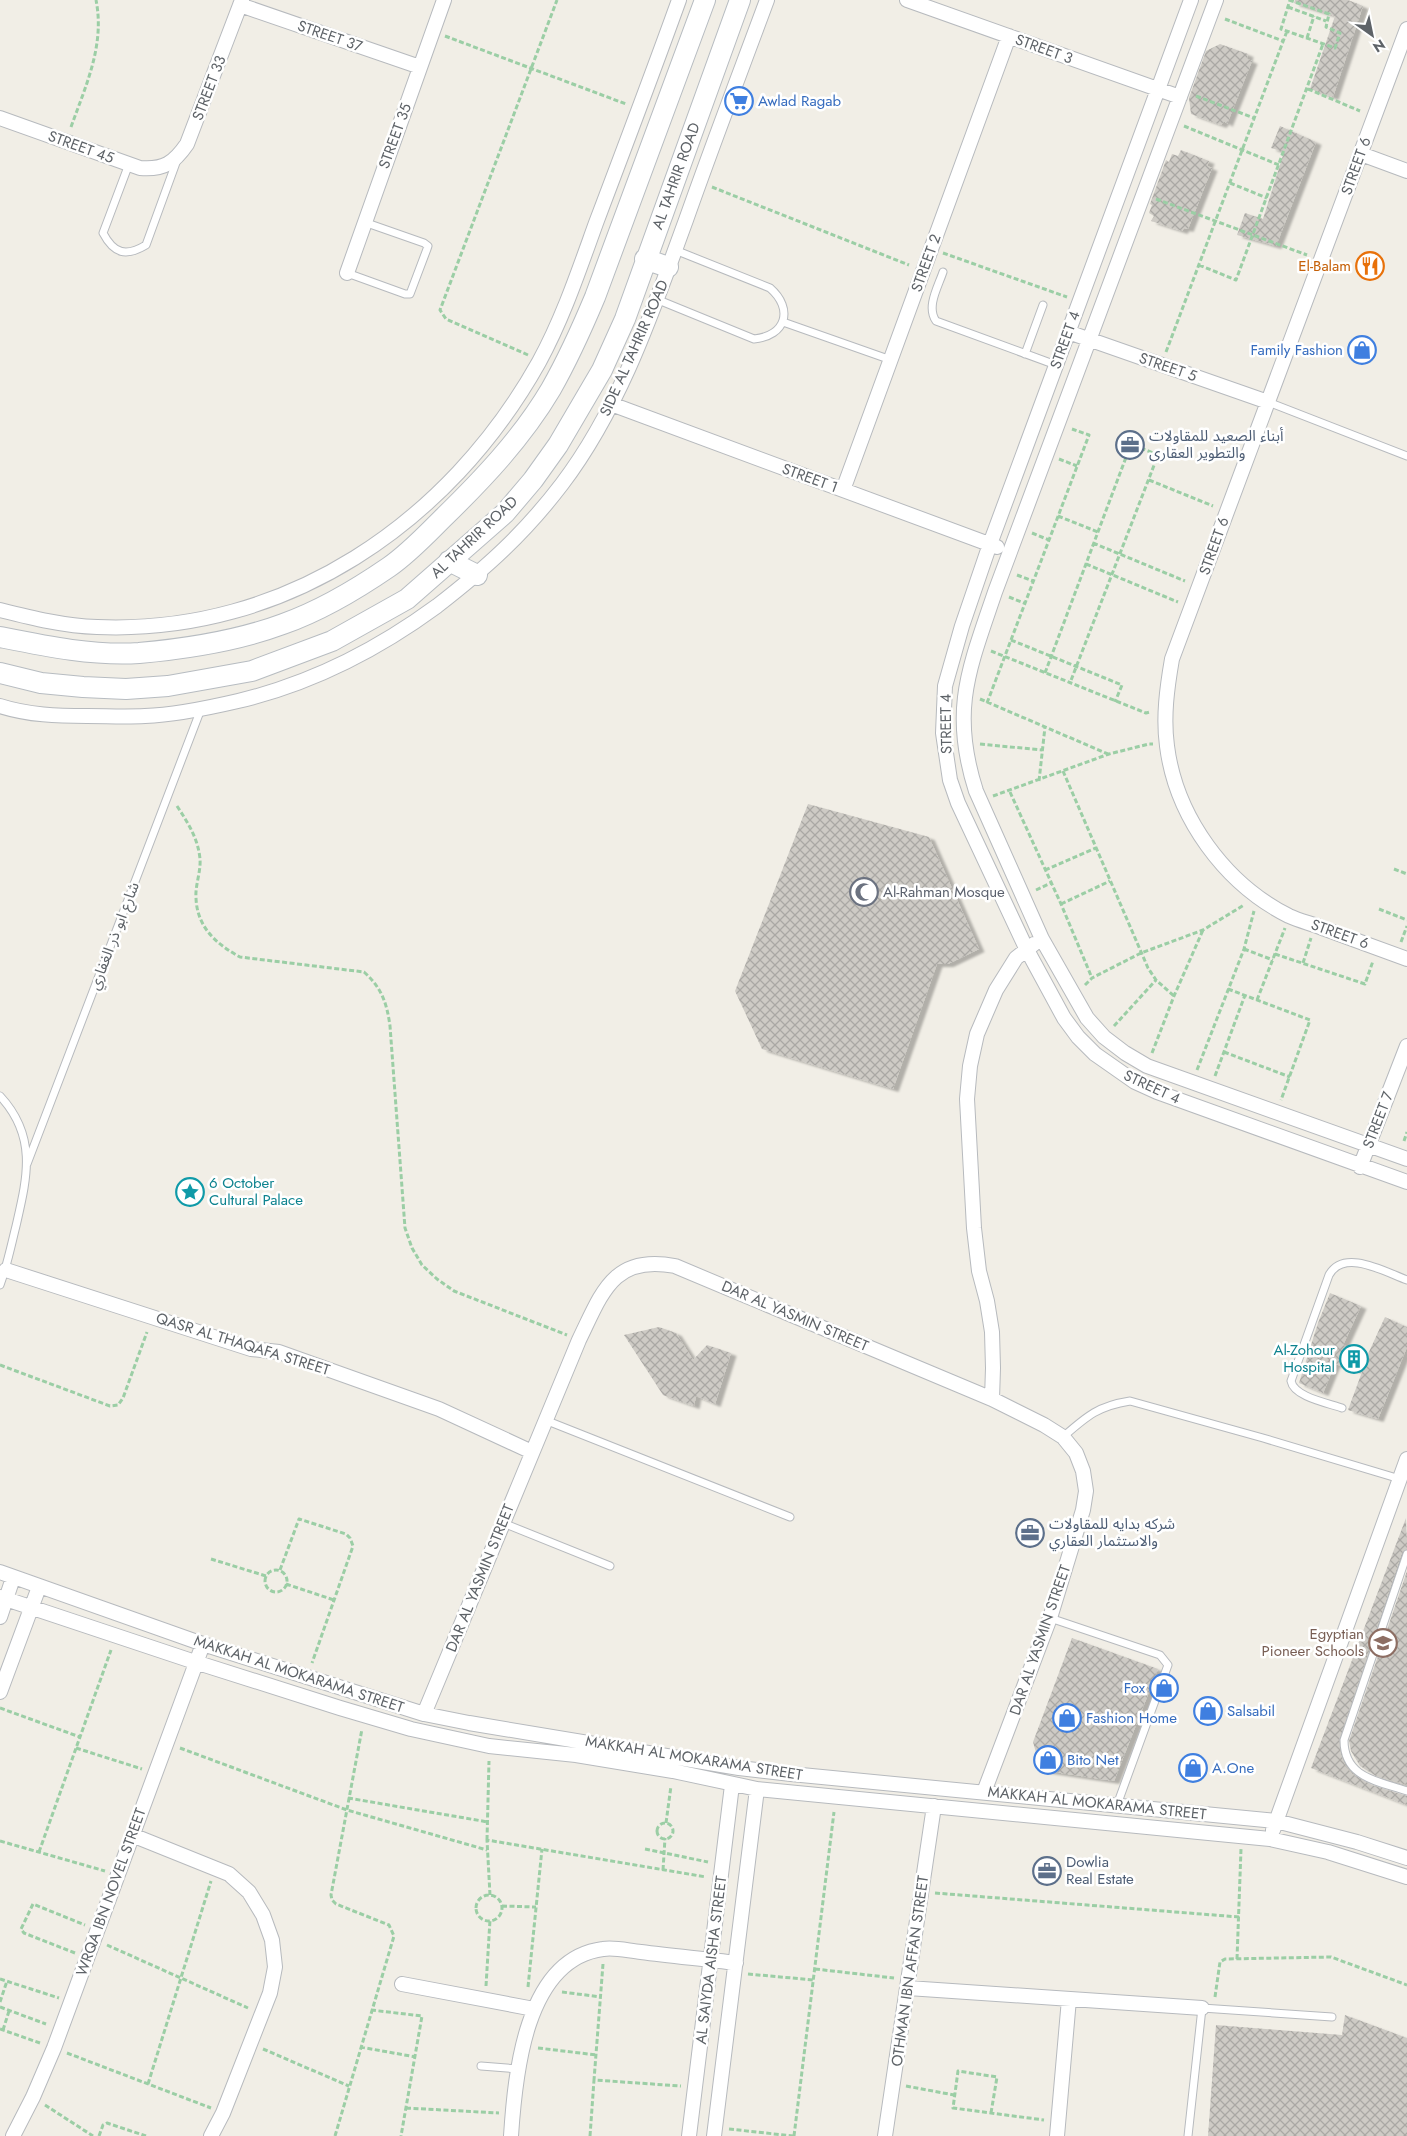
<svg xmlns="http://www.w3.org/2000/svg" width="1407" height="2136" viewBox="0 0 1407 2136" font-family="Jost,'Noto Sans Arabic',sans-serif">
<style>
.building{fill:url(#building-cross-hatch);filter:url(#shadow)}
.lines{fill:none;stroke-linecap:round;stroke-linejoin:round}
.lane-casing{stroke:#b7babe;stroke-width:9}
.street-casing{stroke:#b7babe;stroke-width:16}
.secondary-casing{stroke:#b7bcc1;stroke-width:22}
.path{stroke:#9bcea5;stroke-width:3;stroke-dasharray:5 2.5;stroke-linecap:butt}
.lane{stroke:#fff;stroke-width:7}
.street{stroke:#fff;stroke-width:14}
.secondary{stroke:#fff;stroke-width:20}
.labels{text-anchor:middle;stroke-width:5;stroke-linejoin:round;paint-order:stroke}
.street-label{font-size:15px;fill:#5e6368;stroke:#fff}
.shop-label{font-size:15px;fill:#366cbe;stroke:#fff;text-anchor:start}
.food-label{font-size:15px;fill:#c56008;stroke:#fff;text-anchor:end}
.service-label{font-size:15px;fill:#4e5e75;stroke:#fff;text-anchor:start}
.worship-label{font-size:15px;fill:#5b616d;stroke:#fff;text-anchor:start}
.culture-label{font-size:15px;fill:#0d838f;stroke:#fff;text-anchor:start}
.education-label{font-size:15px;fill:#785e54;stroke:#fff;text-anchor:end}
</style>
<defs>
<pattern id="building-cross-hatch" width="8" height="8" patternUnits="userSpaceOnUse" patternTransform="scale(1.25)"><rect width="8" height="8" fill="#cecbc5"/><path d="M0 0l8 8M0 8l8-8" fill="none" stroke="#aaa8a4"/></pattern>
<filter id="shadow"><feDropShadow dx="5.5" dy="3" stdDeviation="1" flood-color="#0004"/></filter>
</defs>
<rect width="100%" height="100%" fill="#f1eee6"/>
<path class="building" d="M1295,0h53l15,6 -30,91 -23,-8 25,-73 -41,-13z
M1220,44l28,10 -1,5 5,2 -25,63 -3,-3 -3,4 -30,-11 -2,-16 17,-47z
M1280,126l36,16 -40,104 -39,-11 8,-22 18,6 21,-67 -13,-4z
M1181,150l28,11 -2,5 5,2 -24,61 -4,-1 -2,3 -31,-10 3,-5 -5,-3 3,-8 -2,-1 16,-44 3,2 3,-8 6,2z
M808,804l121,33 50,112 -31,15h-11l-44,125 -131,-40 -27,-58z
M1330,1293l31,13 -18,39 25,9 17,-37 22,10v20l-29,72 -30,-9 14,-38 -27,-8 -12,29 -24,-10 19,-60z
M659,1327l17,6 17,27 14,-15 24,8 -16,51 -19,-8 -2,10 -31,-11 -39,-60z
M1406,1518l1,31 -5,3 -63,189 2,14 4,10 7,9 20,11 35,11v9l-96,-37z
M1407,1571v214l-31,-9 -16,-10 -9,-15 -2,-10z
M1072,1638l86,31 -44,112 -73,-11 -8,-28z
M1345,2015l62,23v98h-199l8,-111 126,10z"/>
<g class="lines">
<defs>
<path id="lane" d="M129,164l-26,69c11,21 23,24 43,12l31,-85
M943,272c-5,15 -17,35 -7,49l120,44
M347,273l58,21h5l17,-45 1,-3 -4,-3 -60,-21
M656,299l98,40c32,-3 40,-30 16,-51l-95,-38
M783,322l108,38
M1025,354l18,-49
M1268,402l139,54
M0,1096c38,41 27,82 16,130 -5,20 -9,40 -16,59
M27,1164l174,-455
M1342,1408c-14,-5 -48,-11 -51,-27l38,-106c15,-27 56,-3 78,5
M545,1420l245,97
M1063,1437c24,-21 35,-31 67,-36l133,37 137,41
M503,1523l107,43
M1407,1554l-63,186c0,38 34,41 63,51
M1050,1618l110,37 8,10 -51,140
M481,2066l37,3
M1188,2136l14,-128 130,9"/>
<path id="street" d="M907,0l273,97
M1191,0l-201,544 -28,82 -17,60 -2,47 7,47 8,23 68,145 38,70 14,19 17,17 40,28 22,10 250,90
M1216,0l-221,592c-26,77 -45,118 -19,199l66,148 45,79 17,19 21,16 22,13 260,93
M240,5l180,62
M1407,29l-235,630c-5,29 -9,58 -5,87 9,71 58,138 122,170 11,5 24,8 36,13 27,10 55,20 82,30
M0,118l140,50c24,2 34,-5 47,-24l55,-144
M1361,154l46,17
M347,273l97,-273
M1068,332l200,70
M611,404l386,143
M843,490l166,-454
M0,610c32,8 64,16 97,17 188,8 352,-104 442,-265 24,-44 40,-92 57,-139 28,-74 56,-148 83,-223
M0,706c28,9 58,10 87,10 19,0 39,1 58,0 31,-1 63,-8 93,-15 72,-17 139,-51 199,-95 49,-38 87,-72 125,-122 59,-78 91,-174 124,-264 26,-74 54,-147 81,-220
M1360,1167l47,-121
M6,1270l245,79 28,3 160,57 93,43
M992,1399l1,-31 -1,-36 -5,-31 -8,-30 -5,-43 -7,-129 3,-33 7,-32 19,-44 20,-32 18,-14
M0,1572l203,72 221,70 45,9 270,45 52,6 485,47 81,21 50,16
M0,1597l195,65 145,46 71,21 78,17 87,9 97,16 84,18 513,50 58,13 79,25
M0,1617l13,-39
M0,1692l39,-105
M424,1714l155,-374c23,-47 34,-86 96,-74l317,133 52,26 19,12 13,16 7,18 3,20 -3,19 -33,108 -66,174
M1273,1830l134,-371
M132,1835l97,39 20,18 14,23 9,25 3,27 -5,26 -47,120 -12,23
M402,1984l132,25
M908,1988l294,20
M13,2136l20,-39 21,-49 149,-404
M511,2136c4,-61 14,-177 92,-187 12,-2 26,2 38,3 31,4 63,7 95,11
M689,2136l43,-351
M714,2136l43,-347
M885,2136l49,-330
M1057,2136l12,-137"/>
<path id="secondary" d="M645,259l23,8
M449,561l28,14
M0,637c45,9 93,19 139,16 45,-4 101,-13 144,-29 37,-13 74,-35 106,-57 19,-13 37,-32 53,-48 41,-40 80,-81 109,-130 17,-30 31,-61 44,-92l110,-297
M0,673l41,10 42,4 43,2 42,-3 84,-15 80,-30 75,-42 98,-86 28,-33 25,-35 44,-75 23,-51 115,-319"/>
</defs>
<use href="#lane" class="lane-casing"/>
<use href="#street" class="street-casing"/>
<use href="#secondary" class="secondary-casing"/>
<path class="path" d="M1289,0l40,14 -3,13 14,6 -5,15 -54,-19 9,-29
M1288,7l38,14
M1225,19l58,22
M445,36l181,68
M1307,38l7,-22
M1308,89l52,22
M1196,96l58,22
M1184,126l95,39
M71,127c15,-42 34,-82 25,-127
M1230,183l37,15
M712,187l197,78
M1156,199l151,56
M943,253l124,44
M1199,265l37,15 87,-236
M1166,352l121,-321
M528,355l-82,-36 -6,-9 117,-310
M1059,459l18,7
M1149,480l64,26
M1058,516l40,16
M1032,533l17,7
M1093,543l92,38
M1086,564l92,38
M1017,575l16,6
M1009,597l15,6
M1011,640l111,45 -7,17
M991,651l155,62 4,-1
M1045,673l86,-229 27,11 -88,228
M980,699l128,55
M987,703l102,-268 -17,-6
M980,744l62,6
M1063,771l85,197 8,12 18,16
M1039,781l6,-54
M1010,792l51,112 31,74
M993,796l116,-42 40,-10h4
M177,806c11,17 21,32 23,53 1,13 -5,26 -4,39 1,29 20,46 44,59l124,15c18,16 23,32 26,54l15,202 7,20 10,17 15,14 17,12 113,44
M1394,869l13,5
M1045,870l51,-22
M1036,890l15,-7
M1061,904l49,-23
M1379,909l28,11
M1401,942l6,-16
M1244,949l29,11
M1275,954l90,30 8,-23
M1303,963l8,-25
M1085,985l7,-7 49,-25 62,-23 41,-25
M1228,989l82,31 -29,80
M1257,1000l28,-72
M1114,1026l42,-46
M1224,1052l66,25
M1152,1053l22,-57 29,-66
M1197,1070l47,-121 10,-38
M1215,1076l30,-81
M1404,1141l3,-9
M0,1365l110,41 8,-1 5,-7 24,-66
M211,1559l55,17
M280,1570l19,-51 47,15 4,4 3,8 -41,117
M265 1581a11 11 0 1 1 22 0a11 11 0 1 1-22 0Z
M286,1584l48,16
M0,1708l80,29
M76,1748l66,21
M180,1748l167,62 140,40
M348,1798l140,24
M666,1823l5,-37
M657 1831a8 8 0 1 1 16 0a8 8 0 1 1-16 0Z
M487,1840l2,-79
M0,1841l105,30
M645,1849l63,13
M39,1852l72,-202
M663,1870l2,-32
M935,1893l304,24
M490,1895l-3,-55 219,37
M476 1908a13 13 0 1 1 26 0a13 13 0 1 1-26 0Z
M502,1906l34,1
M107,1945l141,63
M75,1953l-51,-20 -3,-4 12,-25 52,21
M1237,1959l4,-110
M603,1964l-9,116 87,6
M815,1969l79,9
M748,1974l66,6
M0,1979l59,19
M486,1986l4,-66
M528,1987l14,-138
M562,1992l39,5
M1215,1997l5,-35 5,-3 106,-2 76,28
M0,2002l7,-21
M0,2007l46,17
M371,2010l51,6 -21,120
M0,2029l40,14
M3,2030l6,-19
M360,2047l56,10
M538,2048l59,7
M263,2049l86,37
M67,2053l144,55
M148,2084l63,-203
M906,2086l48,9
M45,2105l48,31
M406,2108l93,5
M991,2113l6,-36 -39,-6 -5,37 91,12
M729,2129l64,7
M99,2136l4,-11 4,-2 39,13
M335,2136l59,-200 -5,-11 -53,-21 -4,-4 -1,-5 31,-166
M590,2136l4,-56
M794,2136l40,-324"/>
<use href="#lane" class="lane"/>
<use href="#street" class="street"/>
<use href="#secondary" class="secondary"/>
</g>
<defs>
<symbol id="supermarket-ring" viewBox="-11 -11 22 22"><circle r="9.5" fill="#fff" stroke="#3f7fe0" stroke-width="1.5"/><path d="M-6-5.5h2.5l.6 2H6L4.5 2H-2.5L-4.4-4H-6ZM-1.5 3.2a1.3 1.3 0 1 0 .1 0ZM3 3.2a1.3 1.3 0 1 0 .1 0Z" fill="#3f7fe0"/></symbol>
<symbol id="restaurant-ring" viewBox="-11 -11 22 22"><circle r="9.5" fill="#fff" stroke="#e8710a" stroke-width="1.5"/><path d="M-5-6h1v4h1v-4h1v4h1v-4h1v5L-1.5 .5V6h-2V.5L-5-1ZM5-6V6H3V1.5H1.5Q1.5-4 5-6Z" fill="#e8710a"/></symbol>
<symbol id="shop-ring" viewBox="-11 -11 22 22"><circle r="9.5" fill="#fff" stroke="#3f7fe0" stroke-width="1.5"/><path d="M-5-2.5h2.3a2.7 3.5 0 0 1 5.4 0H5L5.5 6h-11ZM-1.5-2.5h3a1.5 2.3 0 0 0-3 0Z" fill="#3f7fe0"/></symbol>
<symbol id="office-ring" viewBox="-11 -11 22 22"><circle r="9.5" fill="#fff" stroke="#5c6f8a" stroke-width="1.5"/><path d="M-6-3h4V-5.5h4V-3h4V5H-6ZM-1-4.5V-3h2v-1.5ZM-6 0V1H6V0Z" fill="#5c6f8a"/></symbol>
<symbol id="mosque-ring" viewBox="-11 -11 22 22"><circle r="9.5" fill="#fff" stroke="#6b7280" stroke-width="1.5"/><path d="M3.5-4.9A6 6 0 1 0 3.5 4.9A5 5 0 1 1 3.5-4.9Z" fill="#6b7280"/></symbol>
<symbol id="sight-ring" viewBox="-11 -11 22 22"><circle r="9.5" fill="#fff" stroke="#0f9aa8" stroke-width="1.5"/><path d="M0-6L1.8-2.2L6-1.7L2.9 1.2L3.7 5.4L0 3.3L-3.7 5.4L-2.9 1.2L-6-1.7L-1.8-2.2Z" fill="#0f9aa8"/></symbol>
<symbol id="building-ring" viewBox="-11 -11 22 22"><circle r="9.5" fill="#fff" stroke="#0f9aa8" stroke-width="1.5"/><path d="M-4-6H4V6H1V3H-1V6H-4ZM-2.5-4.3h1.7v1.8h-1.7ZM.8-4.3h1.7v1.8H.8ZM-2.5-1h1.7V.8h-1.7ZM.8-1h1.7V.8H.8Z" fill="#0f9aa8"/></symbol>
<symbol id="school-ring" viewBox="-11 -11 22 22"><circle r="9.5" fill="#fff" stroke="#8d6e63" stroke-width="1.5"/><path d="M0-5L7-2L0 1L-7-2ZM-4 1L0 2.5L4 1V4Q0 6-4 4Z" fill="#8d6e63"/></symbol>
</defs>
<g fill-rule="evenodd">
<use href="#supermarket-ring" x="723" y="85" width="32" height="32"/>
<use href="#restaurant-ring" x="1354" y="250" width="32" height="32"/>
<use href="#shop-ring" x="1346" y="334" width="32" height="32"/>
<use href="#office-ring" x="1114" y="429" width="32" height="32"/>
<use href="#mosque-ring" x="848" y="876" width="32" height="32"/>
<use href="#sight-ring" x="174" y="1176" width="32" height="32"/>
<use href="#building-ring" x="1338" y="1343" width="32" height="32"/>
<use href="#office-ring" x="1014" y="1517" width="32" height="32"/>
<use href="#school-ring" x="1367" y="1627" width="32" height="32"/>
<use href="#shop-ring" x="1148" y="1672" width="32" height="32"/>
<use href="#shop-ring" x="1192" y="1695" width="32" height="32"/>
<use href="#shop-ring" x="1051" y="1702" width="32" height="32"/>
<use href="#shop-ring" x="1032" y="1744" width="32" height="32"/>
<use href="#shop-ring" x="1177" y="1752" width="32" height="32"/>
<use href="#office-ring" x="1031" y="1855" width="32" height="32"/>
</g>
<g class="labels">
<g class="street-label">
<text transform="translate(330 36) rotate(19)" y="5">STREET 37</text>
<text transform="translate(1044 49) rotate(20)" y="5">STREET 3</text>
<text transform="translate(209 88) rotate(-69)" y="5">STREET 33</text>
<text transform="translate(395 136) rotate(-70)" y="5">STREET 35</text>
<text transform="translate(81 147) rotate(20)" y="5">STREET 45</text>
<text transform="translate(1356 166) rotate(-70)" y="5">STREET 6</text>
<text transform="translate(676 176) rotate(-70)" y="5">AL TAHRIR ROAD</text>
<text transform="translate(926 263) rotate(-70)" y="5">STREET 2</text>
<text transform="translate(1065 340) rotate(-70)" y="5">STREET 4</text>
<text transform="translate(634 348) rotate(-66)" y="5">SIDE AL TAHRIR ROAD</text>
<text transform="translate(1168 367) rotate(19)" y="5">STREET 5</text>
<text transform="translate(810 478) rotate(20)" y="5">STREET 1</text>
<text transform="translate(474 537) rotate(-43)" y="5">AL TAHRIR ROAD</text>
<text transform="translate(1214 546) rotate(-70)" y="5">STREET 6</text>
<text transform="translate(946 724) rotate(-91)" y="5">STREET 4</text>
<text transform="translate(1340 934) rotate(20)" y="5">STREET 6</text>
<text transform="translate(114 936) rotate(-69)" y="5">شارع ابو ذر الغفاري</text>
<text transform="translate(1152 1087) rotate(25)" y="5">STREET 4</text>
<text transform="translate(1378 1120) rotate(-69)" y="5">STREET 7</text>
<text transform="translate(795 1316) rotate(23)" y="5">DAR AL YASMIN STREET</text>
<text transform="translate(243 1344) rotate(17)" y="5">QASR AL THAQAFA STREET</text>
<text transform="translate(480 1578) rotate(-68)" y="5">DAR AL YASMIN STREET</text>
<text transform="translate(1040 1640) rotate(-71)" y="5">DAR AL YASMIN STREET</text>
<text transform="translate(299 1674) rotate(18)" y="5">MAKKAH AL MOKARAMA STREET</text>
<text transform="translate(694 1758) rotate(9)" y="5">MAKKAH AL MOKARAMA STREET</text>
<text transform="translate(1097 1803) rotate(6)" y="5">MAKKAH AL MOKARAMA STREET</text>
<text transform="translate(111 1892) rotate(-70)" y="5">WRQA IBN NOVEL STREET</text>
<text transform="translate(711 1960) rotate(-83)" y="5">AL SAIYDA AISHA STREET</text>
<text transform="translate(910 1971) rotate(-82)" y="5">OTHMAN IBN AFFAN STREET</text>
</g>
<g class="shop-label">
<text x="758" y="106">Awlad Ragab</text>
<text x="1343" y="355" text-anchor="end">Family Fashion</text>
<text x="1145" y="1693" text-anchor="end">Fox</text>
<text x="1227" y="1716">Salsabil</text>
<text x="1086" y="1723">Fashion Home</text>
<text x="1067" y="1765">Bito Net</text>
<text x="1212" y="1773">A.One</text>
</g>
<g class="food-label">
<text x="1351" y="271">El-Balam</text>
</g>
<g class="service-label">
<text x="1149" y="441">أبناء الصعيد للمقاولات<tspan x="1149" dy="17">والتطوير العقارى</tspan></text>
<text x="1049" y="1529">شركه بدايه للمقاولات<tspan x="1049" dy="17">والاستثمار العقاري</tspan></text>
<text x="1066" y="1867">Dowlia<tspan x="1066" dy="17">Real Estate</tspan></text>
</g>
<g class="worship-label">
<text x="883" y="897">Al-Rahman Mosque</text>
</g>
<g class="culture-label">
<text x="209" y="1188">6 October<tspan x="209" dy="17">Cultural Palace</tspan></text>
<text x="1335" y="1355" text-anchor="end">Al-Zohour<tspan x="1335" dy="17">Hospital</tspan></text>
</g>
<g class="education-label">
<text x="1364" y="1639">Egyptian<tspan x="1364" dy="17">Pioneer Schools</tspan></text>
</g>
</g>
<g transform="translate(1372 35) rotate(147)" stroke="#ffffff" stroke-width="4" paint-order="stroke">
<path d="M0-4L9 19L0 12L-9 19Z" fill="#5e6368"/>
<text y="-8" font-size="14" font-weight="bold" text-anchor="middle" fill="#5e6368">N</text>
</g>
</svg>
